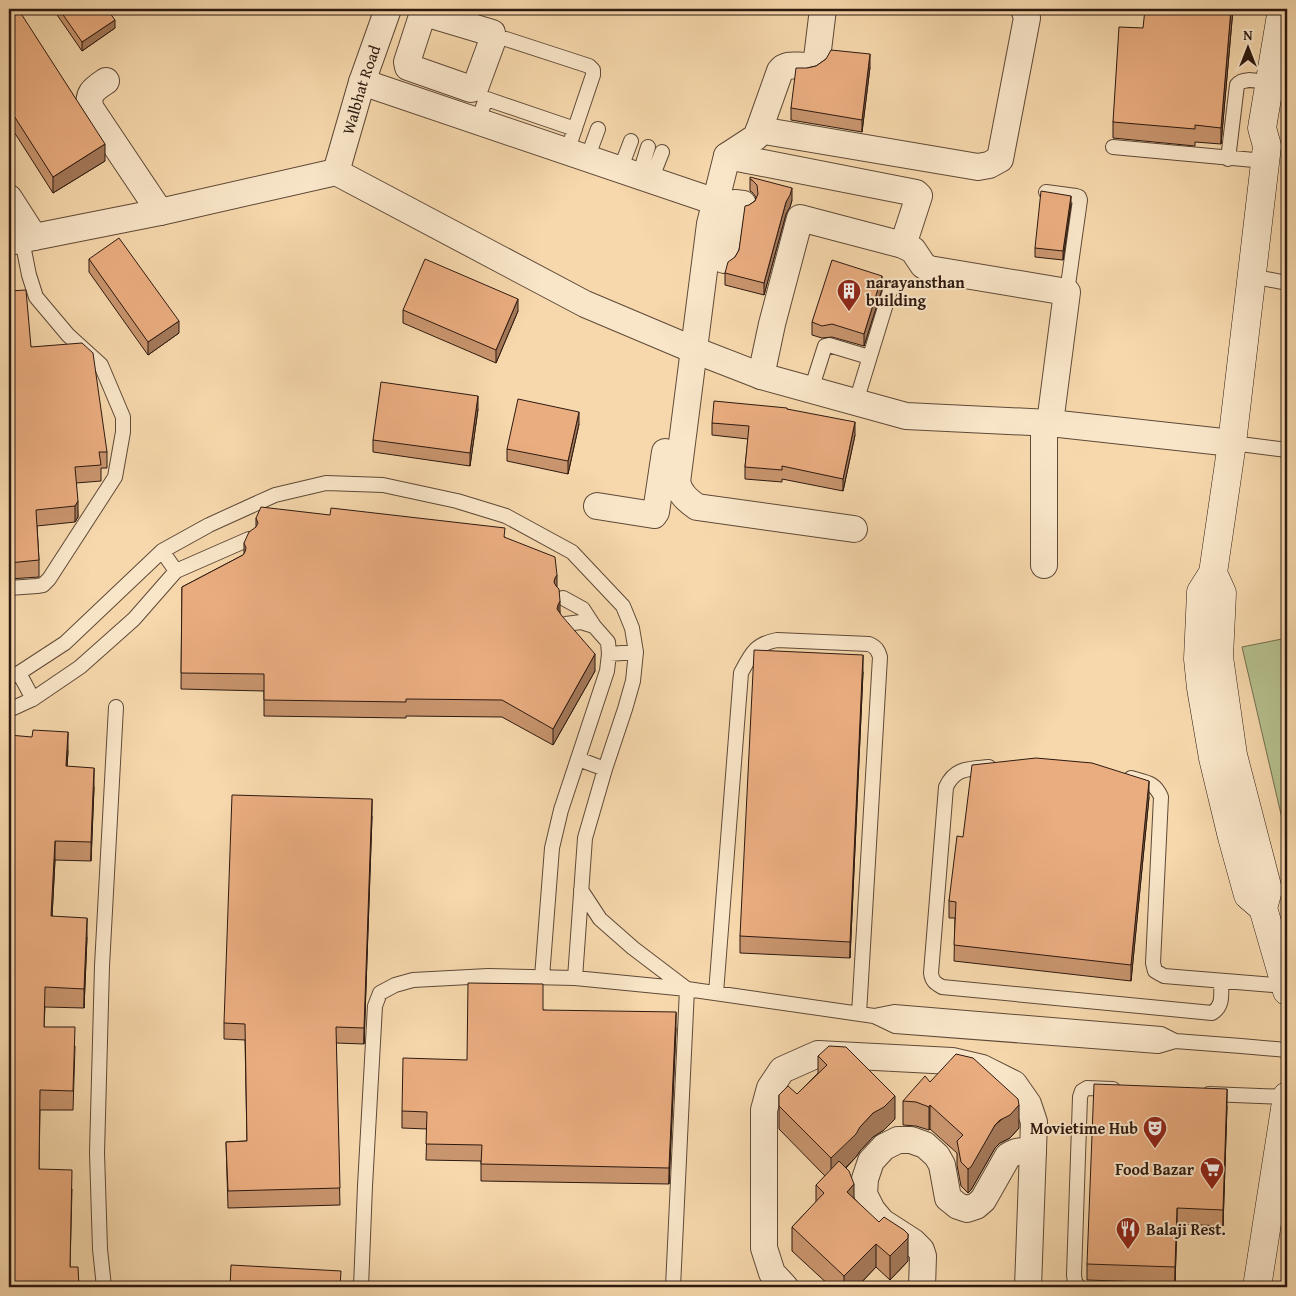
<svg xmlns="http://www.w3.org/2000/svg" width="1296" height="1296" viewBox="0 0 1296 1296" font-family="'Gentium Book Plus',serif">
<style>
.green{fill:#b6c08e;stroke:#726c4f}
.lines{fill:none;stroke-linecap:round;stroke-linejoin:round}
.lane-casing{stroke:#5f4937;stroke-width:16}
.street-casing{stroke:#5f4937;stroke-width:28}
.secondary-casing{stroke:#2d1910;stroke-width:29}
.lane{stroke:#f9e6c9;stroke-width:14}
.street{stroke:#f9e6c9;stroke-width:26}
.secondary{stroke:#f9e6c9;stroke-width:28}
.wall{fill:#c9956e;stroke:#2d1910}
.shaded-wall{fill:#a4795a;stroke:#2d1910}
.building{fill:#eaad80;stroke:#2d1910}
.labels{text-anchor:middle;stroke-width:4;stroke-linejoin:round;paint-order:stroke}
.street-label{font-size:16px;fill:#2d1910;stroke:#f9e6c9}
.poi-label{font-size:16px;font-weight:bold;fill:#2d1910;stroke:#f9e6c9;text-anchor:start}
</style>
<rect width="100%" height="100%" fill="#f6d8ac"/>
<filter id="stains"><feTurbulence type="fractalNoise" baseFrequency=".004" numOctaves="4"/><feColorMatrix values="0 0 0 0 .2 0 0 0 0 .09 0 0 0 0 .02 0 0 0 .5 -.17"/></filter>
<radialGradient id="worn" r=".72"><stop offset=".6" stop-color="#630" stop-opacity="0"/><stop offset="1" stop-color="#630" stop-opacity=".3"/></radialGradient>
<path class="green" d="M1287,638v202l-45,-193z"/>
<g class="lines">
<defs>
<path id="lane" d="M506,39l83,27 4,4v5l-26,77
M478,121l7,-20 2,-2 88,30
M1113,147l152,14
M587,159l11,-30
M1228,159l9,-74c7,-9 22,-3 33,-2
M620,170l11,-29
M639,176l9,-29
M651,180l11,-28
M1046,192l30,4 3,1 1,3 -13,92
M1251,276l36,7
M811,390l14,-44 4,-1 40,12
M856,402l34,-111
M1232,443l55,7
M162,551l14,20
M9,588l28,-2 6,-1 6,-6 66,-102 8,-45v-15l-22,-52 -33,-30 -32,-38 -7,-22 -7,-35
M563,598l20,11 11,17
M609,654l27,-2
M19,673l14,26
M9,677l10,-4 46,-30 97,-92 47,-26 66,-30 51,-12 57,2 74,16 49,15 66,36 51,54 9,22 4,24 -3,29 -8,28 -20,60 -20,69 -10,140
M9,710l24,-11 47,-32 54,-48 42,-48 73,-32
M578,759l27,10
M989,767c-19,2 -34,0 -43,20l-15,186c1,8 4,10 11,14l270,26c12,-7 9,-20 9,-32
M1131,778c14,4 24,4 30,19l-8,166 2,8 9,5 122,10
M581,890l19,29 33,29 54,41
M542,977l10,-129 9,-38 46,-139 2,-17 -1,-12 -14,-16 -13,-4 -15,2
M716,993l25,-320c10,-19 14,-29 36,-33l92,4c7,3 9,6 11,13l-21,357
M874,1016l20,-4 267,22 14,7
M1209,1094l78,3
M104,1287l-4,-38 -3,-96 5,-187 14,-259
M361,1287l4,-101 10,-180 5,-13 15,-8 18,-5 75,-4 87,2 112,11 187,27 21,10 263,20 17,-5 66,5 46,4
M673,1287l14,-298
M1079,1287l-4,-5 -1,-7 6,-178 2,-6 5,-3 26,1"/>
<g id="street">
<path d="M425,13l67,20 1,6 -18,49 -4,1 -63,-22 -1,-5 15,-46z"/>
<path d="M106,81c-12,8 -20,13 -15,28l69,103"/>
<path d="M362,82l354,120"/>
<path d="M759,130l21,-59c10,-13 29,3 37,-13l6,-49"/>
<path d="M727,156l189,37 3,3 -16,49 -103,-27 -28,106 -11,52"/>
<path id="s1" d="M336,172l26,-90 26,-73"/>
<path d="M9,198l25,39"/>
<path d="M9,242l151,-30 176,-40 249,132 109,46 67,26 145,40 144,7 182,20"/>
<path d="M903,245l10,5 10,15 6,4 138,23 -17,131"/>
<path d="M724,260l8,-54 3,-3 8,1"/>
<path d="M1044,422v143"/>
<path d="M597,506l57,9 2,-3 9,-60"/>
<path d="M854,529l-157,-22c-10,-7 -17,-13 -20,-25l33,-258 17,-68 29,-19 3,-7 219,37 11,-2 11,-6 27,-141 -3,-9"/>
<path d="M785,1287l-13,-14 -8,-25v-138l6,-22 12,-18 36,-16 134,7 30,7 32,16 14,20 6,18 -6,165"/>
<path d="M922,1287l1,-31 -2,-6 -8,-8 -31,-20 -10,-12 -8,-16 1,-15 6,-18 13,-14 14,-7h13l14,5 12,11 5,9 6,33 10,8 9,3 9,-3 7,-6 25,-44c9,-6 15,-5 25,-4"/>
</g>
<path id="secondary" d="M1213,573l9,20 -3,64 14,98 35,135 -5,18 24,83
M1263,908l-15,-13 -16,-58 -19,-79 -12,-70 -3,-29 3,-67 12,-19 19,-130 35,-297 -5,-18 20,-119
M1257,1287l30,-191"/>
</defs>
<use href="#lane" class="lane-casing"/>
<use href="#street" class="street-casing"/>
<use href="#secondary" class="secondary-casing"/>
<use href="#lane" class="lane"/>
<use href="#street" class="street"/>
<use href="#secondary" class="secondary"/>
</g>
<path class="wall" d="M53,9h54l8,19 -33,23z
M1233,9l-12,135 -26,-2v4l-82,-8v-16l30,-94z
M9,19l96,142 -52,32 -44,-69z
M826,59l44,8 -8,65 -71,-12v-12l16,-40 9,-2z
M750,179l42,21 -2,7 -4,7 -22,81 -39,-10v-12l10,-16 4,-7 10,-45 6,-4 1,-4 -4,-5 -2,-1z
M1071,204l-8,56 -28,-3v-9z
M89,259l90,74 -31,22 -59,-83z
M882,289l-18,57 -32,-9 -10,1 -10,-3v-13z
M9,291l22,56 76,105v16h-6v13l-25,2 2,34 -3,5 -38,4 2,34v17l-30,2z
M403,310l115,1 -22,52 -93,-40z
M478,409l-8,57 -97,-14v-12z
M787,409l68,26 -12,56 -61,-12v3l-37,-3v-12l3,-28 -36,-4v-12z
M579,424l-11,50 -61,-13v-12z
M256,518l249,19 52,51 3,26 35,57 -42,74 -51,-28 -96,-1v2l-142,-2v-25l-83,-2 1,-102 61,-32 1,-1v-11l12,-15z
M863,672l-13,286 -110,-5v-17z
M9,735l59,16 -1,15 27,21 -3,74 -36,-1 -3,56 35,21 -3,71 -39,-1 -1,20 31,19 -2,64h-33l-1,59 33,20 -2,78 -61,20z
M1149,797l-18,184 -177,-20 1,-43h-6v-17l14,-64z
M372,816l-8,228 -28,-1 4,162 -112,3 -2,-66 21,-1 -2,-101 -21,-1v-16z
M543,1010l133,18 -7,156 -188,-3v-20l-55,-1 1,-31 -25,-1v-17l65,-51z
M818,1056l77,63 -11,11 -11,7 -13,14 -4,6 -10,11 8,30 54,63 -18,19 -14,-13 -19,20h-26l-39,-36v-24l24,-25v-17l9,-9 -46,-47v-34l18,-1 21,-21z
M930,1082l89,46 -9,10 -10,5 -5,5 -24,42 -3,3 -7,-7 -4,-21v-12l-27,-24 -1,1 -13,-4 -13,-1v-24z
M1227,1106l-4,120 -46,-2 -2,59 -88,-3v-16z"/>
<path class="shaded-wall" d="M1231,9h2l-12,135v-16z
M115,20v8l-33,23v-9z
M870,54v13l-8,65v-12z
M105,144v17l-52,32v-16z
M792,188v12l-2,7 -4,7 -22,81v-12l22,-81z
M1071,196v8l-8,56v-9z
M882,276v13l-18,57v-12z
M518,299v12l-22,52v-13z
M179,321v12l-31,22v-13z
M478,396v13l-8,57v-13z
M579,412v12l-11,50v-13z
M855,422v13l-12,56v-12z
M78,501v16l-3,5v-16z
M557,575v17l-3,-10 1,-4z
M560,601v17l-2,3v-16z
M595,654v17l-42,74v-16z
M863,655v17l-13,286v-16z
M68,732v19l-2,34v-19z
M94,768v19l-3,74v-19z
M1149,781v16l-18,184v-16z
M372,799v17l-8,228v-16z
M55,841v19l-4,76v-20z
M87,918v19l-3,71v-19z
M676,1012v16l-7,156v-16z
M1227,1089v17l-4,120v-16z
M895,1096v23l-11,11 -11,7 -13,14 -4,6 -25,25v-24l42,-45z
M930,1105v24l-1,1v-23z
M1019,1105v23l-9,10 -10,5 -5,5 -24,42 -3,3v-24l27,-44z
M854,1184v24l-7,-16z
M1177,1208v16l-2,59v-16z
M908,1234v27l-18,19v-24z
M876,1244v23l-19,20h-13v-11z"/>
<path class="building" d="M59,9h48l8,11 -33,22z
M1145,9h86l-10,119 -26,-3v4l-82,-7 6,-95 24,1z
M20,12l85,132 -52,33 -44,-69v-89z
M831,50l39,4 -8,66 -71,-12 5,-40h11l9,-2 10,-7z
M750,177l42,11 -2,7 -4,7 -22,81 -39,-10 3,-11 7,-5 4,-7 6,-44 4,-1 6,-4 3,-7 -1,-9 -5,-5 -2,-1z
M1041,191l30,5 -8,55 -28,-3z
M119,238l60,83 -31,21 -59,-83z
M425,259l93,40 -22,51 -93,-40z
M832,260l50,16 -18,58 -32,-10 -10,2 -10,-4z
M26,290l5,57 51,-4 11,10 14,99h-8l2,13 -26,2 3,34 -3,5 -39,4 3,50 -30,3v-272z
M381,382l97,14 -8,57 -97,-13z
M518,399l61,13 -11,49 -61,-12z
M714,401l73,7v1l68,13 -12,57 -61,-13v4l-37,-3 4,-41 -37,-3z
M261,507l69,8 1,-7 174,20 -1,9 51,20 2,18 -2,3 -1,4 2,4 3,3 1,12 -2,4 -1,4 5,7 33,38 -42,75 -51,-29 -96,-1v3l-142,-2v-26l-83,-1 1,-86 61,-32 2,-3 1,-4 -2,-5 5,-11 7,-5 2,-4 -2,-5z
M754,650l109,5 -13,287 -110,-6 14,-284z
M33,730l35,2 -2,34 28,2 -3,74 -36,-1 -4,75 36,2 -3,71 -39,-2 -1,40h31l-2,64 -33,-1 -1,79 33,1 -2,97h8l1,20h-70v-552l23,2z
M1036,758l56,5 57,18 -18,184 -177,-20 2,-43 -7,-1 8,-65 6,1 9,-72z
M232,795l140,4 -8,229 -28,-1 4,161 -112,3 -2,-49 21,-1 -2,-117 -21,-1z
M468,983l75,1v26l133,2 -7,156 -188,-4 1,-19 -56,-1 1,-32 -25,-1 1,-53 64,2z
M829,1046l17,1 49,49 -11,11 -11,6 -13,14 -4,7 -25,24 -52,-52v-11l9,-9 9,8 30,-29 -9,-9z
M956,1054l17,4 45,41 1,6 -9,10 -10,5 -5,5 -24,42 -3,2 -7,-7 -4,-21 6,-6 -33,-30 -1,2 -13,-5 -13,-1 22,-25 5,6z
M1094,1084l133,5 -4,121 -46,-2 -2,59 -88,-3z
M839,1161l10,10 5,13 -7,8 32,30 5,-5 20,13 4,4v4l-18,18 -14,-12 -32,32 -52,-49 32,-34 -8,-8z
M231,1265l110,6 -1,16h-110z"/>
<defs>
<symbol id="building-pin" viewBox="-11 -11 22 30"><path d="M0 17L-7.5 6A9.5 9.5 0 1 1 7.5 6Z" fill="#8f2418" stroke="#f9e6c9"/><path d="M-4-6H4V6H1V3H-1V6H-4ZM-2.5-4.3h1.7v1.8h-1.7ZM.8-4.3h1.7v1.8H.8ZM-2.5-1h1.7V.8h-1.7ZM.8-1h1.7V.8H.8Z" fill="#fff"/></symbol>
<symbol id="theatre-pin" viewBox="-11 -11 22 30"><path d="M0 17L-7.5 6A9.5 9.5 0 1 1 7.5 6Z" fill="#8f2418" stroke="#f9e6c9"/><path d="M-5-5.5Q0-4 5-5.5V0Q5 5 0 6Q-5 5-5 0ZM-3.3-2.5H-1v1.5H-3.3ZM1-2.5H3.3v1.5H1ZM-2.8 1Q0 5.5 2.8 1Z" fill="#fff"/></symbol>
<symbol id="supermarket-pin" viewBox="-11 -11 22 30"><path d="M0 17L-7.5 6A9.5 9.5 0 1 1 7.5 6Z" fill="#8f2418" stroke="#f9e6c9"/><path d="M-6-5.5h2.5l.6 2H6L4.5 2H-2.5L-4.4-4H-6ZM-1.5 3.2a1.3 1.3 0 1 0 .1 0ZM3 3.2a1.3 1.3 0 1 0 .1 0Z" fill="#fff"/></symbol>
<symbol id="restaurant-pin" viewBox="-11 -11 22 30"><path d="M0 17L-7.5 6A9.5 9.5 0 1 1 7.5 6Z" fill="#8f2418" stroke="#f9e6c9"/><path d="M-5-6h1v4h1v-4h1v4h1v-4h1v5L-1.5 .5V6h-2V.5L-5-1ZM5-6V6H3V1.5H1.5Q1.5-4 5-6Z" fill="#fff"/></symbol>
</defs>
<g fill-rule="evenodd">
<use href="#building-pin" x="835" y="277" width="28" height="38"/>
<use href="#theatre-pin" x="1141" y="1114" width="28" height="38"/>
<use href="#supermarket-pin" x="1198" y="1155" width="28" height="38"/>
<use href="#restaurant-pin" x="1114" y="1215" width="28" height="38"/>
</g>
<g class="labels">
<g class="street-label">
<text dy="6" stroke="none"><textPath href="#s1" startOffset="86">Walbhat Road</textPath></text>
</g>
<g class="poi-label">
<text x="866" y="288">narayansthan<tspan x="866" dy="18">building</tspan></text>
<text x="1138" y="1134" text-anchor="end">Movietime Hub</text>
<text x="1194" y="1175" text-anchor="end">Food Bazar</text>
<text x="1146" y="1235">Balaji Rest.</text>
</g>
</g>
<rect width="1296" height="1296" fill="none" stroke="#f6d8ac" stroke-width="30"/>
<rect x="10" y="10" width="1276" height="1276" fill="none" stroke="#2d1910" stroke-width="2.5"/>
<rect x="15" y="15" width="1266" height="1266" fill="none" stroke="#2d1910"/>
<g transform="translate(1248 48)" stroke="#f9e6c9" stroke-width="4" paint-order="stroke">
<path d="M0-4L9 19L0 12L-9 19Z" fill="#2d1910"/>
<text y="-8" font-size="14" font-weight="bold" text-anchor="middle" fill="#2d1910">N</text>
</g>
<rect width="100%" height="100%" filter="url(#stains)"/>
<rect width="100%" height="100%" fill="url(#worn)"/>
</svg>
